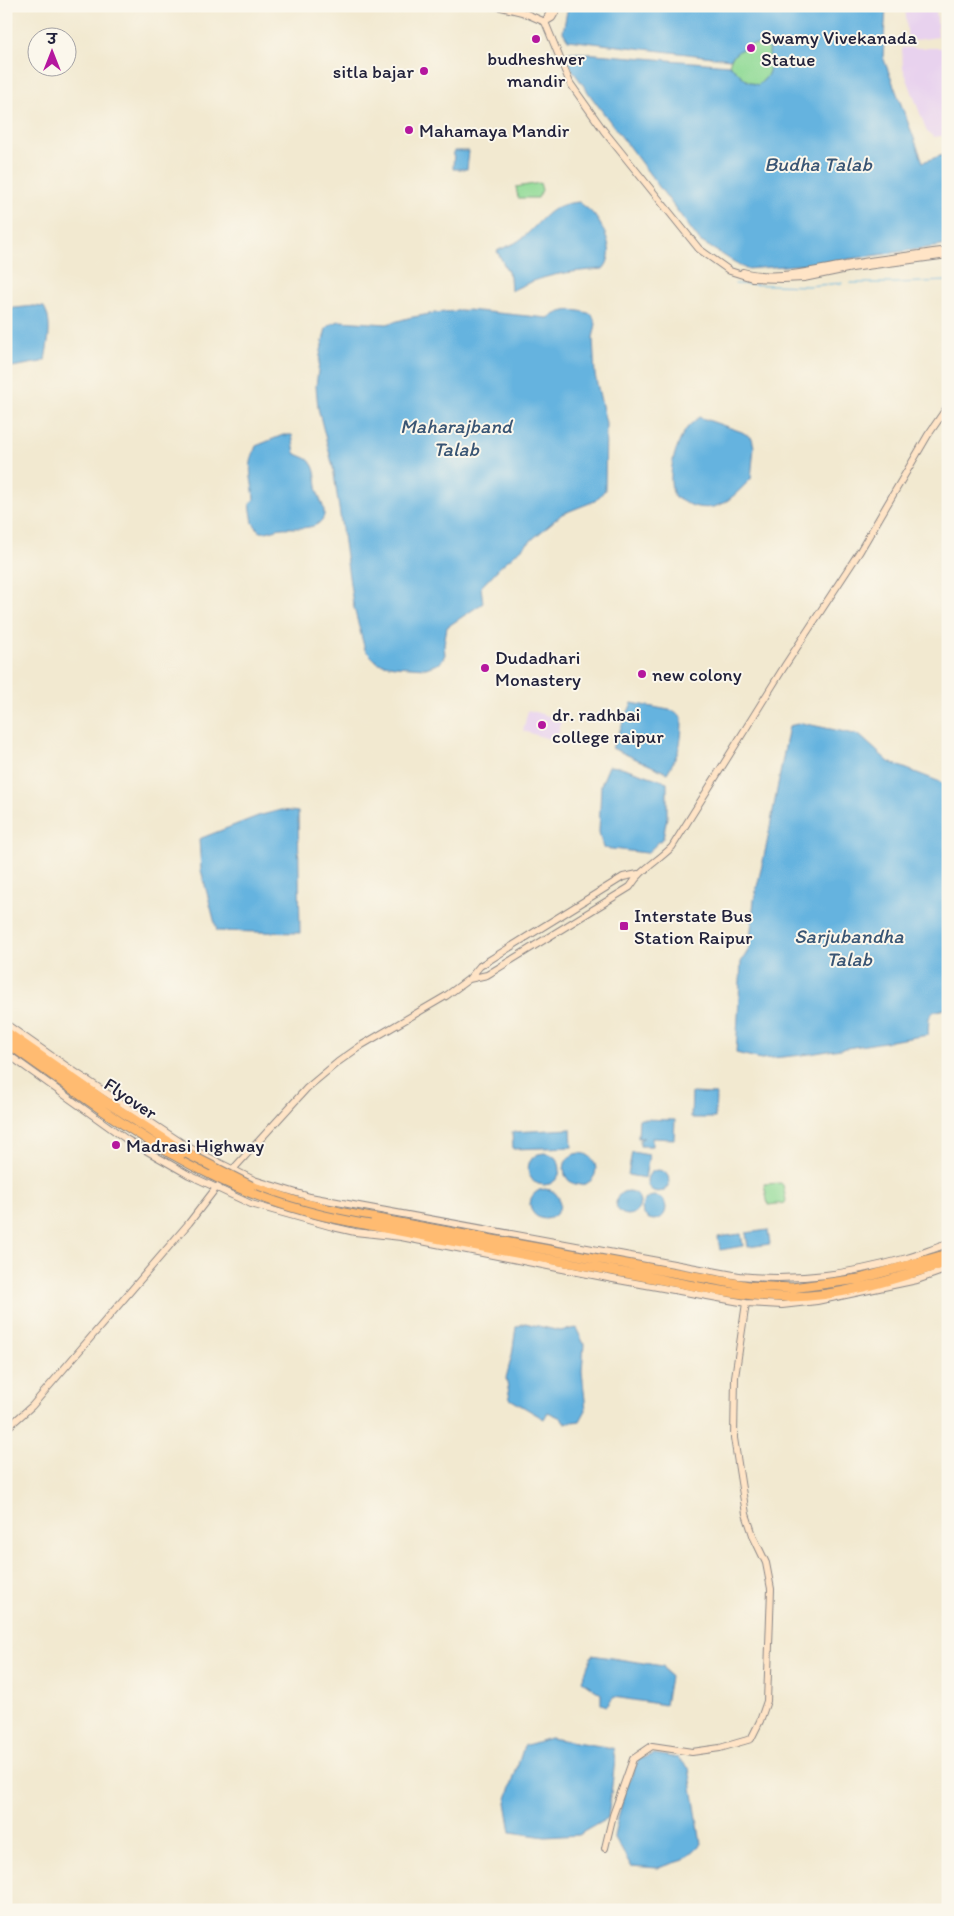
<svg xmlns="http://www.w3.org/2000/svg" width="954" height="1916" viewBox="0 0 954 1916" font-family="Itim,'Playpen Sans Deva',sans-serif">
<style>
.built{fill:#e8d2ee}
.green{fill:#90da95;stroke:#597e68}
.water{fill:#65b3df;stroke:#446a8d}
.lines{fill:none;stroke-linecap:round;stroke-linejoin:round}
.stream{stroke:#65b3df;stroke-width:1}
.secondary-casing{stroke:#8a8686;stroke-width:8}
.highway-casing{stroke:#8a8686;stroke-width:11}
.secondary{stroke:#ffe4c6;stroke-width:6}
.highway{stroke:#ffbb71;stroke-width:9}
.highway-bridge-casing{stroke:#8a8686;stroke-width:11;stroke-linecap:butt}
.highway-bridge{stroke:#ffbb71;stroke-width:9}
.poi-dot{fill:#b5179e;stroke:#fbf7ec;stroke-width:2}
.labels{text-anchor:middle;stroke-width:4;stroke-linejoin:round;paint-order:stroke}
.poi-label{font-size:19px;fill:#22223b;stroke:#fbf7ec;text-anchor:start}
.street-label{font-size:19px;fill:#22223b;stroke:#fbf7ec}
.water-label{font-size:20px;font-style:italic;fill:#395574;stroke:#fbf7ec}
</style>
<rect width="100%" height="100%" fill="#fbf7ec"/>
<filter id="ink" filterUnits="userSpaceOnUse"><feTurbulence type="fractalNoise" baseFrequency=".02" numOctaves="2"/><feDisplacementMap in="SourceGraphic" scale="10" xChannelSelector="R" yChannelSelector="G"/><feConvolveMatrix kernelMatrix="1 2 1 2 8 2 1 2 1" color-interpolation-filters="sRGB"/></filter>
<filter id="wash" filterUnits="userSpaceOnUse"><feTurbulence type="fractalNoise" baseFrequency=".0096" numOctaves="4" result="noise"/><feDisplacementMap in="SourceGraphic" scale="20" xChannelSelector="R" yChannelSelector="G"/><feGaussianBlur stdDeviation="1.12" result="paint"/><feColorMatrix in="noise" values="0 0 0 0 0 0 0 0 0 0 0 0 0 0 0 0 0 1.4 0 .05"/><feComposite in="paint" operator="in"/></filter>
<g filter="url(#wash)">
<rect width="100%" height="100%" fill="#f2e9d0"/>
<path class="built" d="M905,6h31l2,31 -30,4z
M902,48h46v87l-14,2 -7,-5 -24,-64z
M528,710l34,10 -6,21 -33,-10z"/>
<path class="green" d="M752,44l12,1 5,4c1,18 4,24 -11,36 -16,-4 -16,-11 -29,-20 2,-11 13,-17 23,-21z
M540,183l2,7 -4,8h-20l-2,-11z
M781,1183l2,2 3,15 -1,3 -17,2 -4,-21z"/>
<path class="water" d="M568,6h318l-3,51 40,105 25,-9v92l-126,18 -76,6 -46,-28 -107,-142 -22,-31 -4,-15 4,-1 158,13c12,8 14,17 29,20 15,-11 12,-19 11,-36 -15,-11 -28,-1 -39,10l-162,-19 -5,-8z
M454,151h15l-2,18h-14z
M579,202c5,4 11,8 15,13 11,14 23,39 9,54 -37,3 -59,5 -92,22l-1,-15 -13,-25c5,-3 12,-5 18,-8 25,-15 29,-39 64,-41z
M34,306l10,1c9,16 4,35 1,53l-4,2 -35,6v-59z
M467,310l81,8c18,-10 25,-9 44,-4l4,10 -3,14 2,37 11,48 -1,67 -10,11 -33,13 -61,52 -20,21 2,16 -36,24 -3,17 1,11 -5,8 -14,5 -31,-2 -17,-3 -13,-13 -12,-46 -20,-137 -15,-59 -2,-22 4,-31 6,-27 5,-4 8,-3 48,3 21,-6 27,-5z
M699,417l43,15 10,6 2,9 -3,32c-19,18 -30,34 -58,27 -6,-2 -11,-7 -18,-9 -10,-18 0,-52 12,-69 3,-4 8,-7 12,-11z
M283,435h9l3,18c5,4 13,4 16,10 6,7 5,21 7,30 2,8 7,14 6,22 -4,17 -30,12 -42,13 -8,1 -14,5 -22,4l-7,-9 -3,-19 4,-5c-2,-23 -8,-29 2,-53z
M632,703l42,8 8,6c0,25 -2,35 -15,56l-55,-25z
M802,723l57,12 30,27 59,23v223l-15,4 -4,6 -1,17 -125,20 -42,4 -25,-6 5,-91 8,-13 5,-49 13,-57 22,-117z
M609,766l12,1 46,15v35l-4,21 -16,15 -44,-5 -4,-16 2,-47z
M281,810l17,2 2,121 -83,-2 -16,-61 -2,-31 59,-23z
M692,1093l24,1 -1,24h-24z
M639,1119l36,1 -1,19 -22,-1v8h-12v-7l4,-1h-6z
M571,1129l1,18 -59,2 -1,-17z
M632,1152l17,3 -4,23 -17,-3z
M528 1169a16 16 0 1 1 32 0a16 16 0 1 1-32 0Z
M564 1169a16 16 0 1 1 32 0a16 16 0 1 1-32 0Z
M647 1181a11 11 0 1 1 22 0a11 11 0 1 1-22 0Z
M530 1204a15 15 0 1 1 30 0a15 15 0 1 1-30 0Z
M616 1203a12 12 0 1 1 24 0a12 12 0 1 1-24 0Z
M642 1208a12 12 0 1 1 24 0a12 12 0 1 1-24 0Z
M768,1230l2,14 -22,3 -2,-14z
M741,1234l2,12 -23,4 -2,-13z
M525,1323l35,8 16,-3 8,16 -2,27 4,39 -6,11 -16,2 -3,-5 -13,-6 -4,7 -34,-20 -4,-21 6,-23 4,-28z
M592,1655l71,11 7,11 -5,28 -51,-8 -7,9 -6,-2v-10l-19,-13z
M550,1738l63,10 2,12 -7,58 -30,17 -33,2 -34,-5 -5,-30 18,-56z
M655,1754l23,4 11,10 12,76 -17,16 -26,8 -27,-2 -17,-30 11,-47 14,-30z"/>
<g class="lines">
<path class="stream" d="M850,283h45l53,-2
M735,284l73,2 34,-3"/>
</g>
</g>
<g filter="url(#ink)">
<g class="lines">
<defs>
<path id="secondary" d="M497,6l25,6 23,10
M553,6l-8,16 25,61 34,48 95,118 31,22 22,7 31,1 21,-1 48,-10 96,-13
M545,22l7,-4 7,-12
M743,272c34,9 69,-2 102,-7 34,-6 69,-10 103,-15
M469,979l18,-4 143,-88c11,-18 27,-25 42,-40l112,-180 76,-116 68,-116 20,-29
M6,1024l60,42 122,81 66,33 56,17 429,79c60,6 110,-2 168,-18 14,-4 27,-10 41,-14
M6,1053l120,86 63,36 62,29 82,23 22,5 46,5 212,42 133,24 36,2 35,-4 100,-21 31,-11
M6,1429l26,-23 157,-183 27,-35 91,-100 31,-26 24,-17 84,-49 23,-17 11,-13 143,-89 15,-3
M605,1848l8,-33 20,-56 19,-13 40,6 28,-4 31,-9 9,-18 7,-20 4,-112 -5,-26 -12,-25 -8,-24 -12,-76 1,-61 11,-74"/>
<path id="highway" d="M6,1032l99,69 81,52
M6,1042c67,47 133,98 206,133
M251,1186l47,16 46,11 405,73 43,2 67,-9 89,-25
M370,1225c87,18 174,33 261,49 52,9 105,23 158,23 53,0 109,-19 159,-35"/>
</defs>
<use href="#secondary" class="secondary-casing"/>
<use href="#highway" class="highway-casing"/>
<use href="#secondary" class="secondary"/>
<use href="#highway" class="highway"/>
<defs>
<path id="highway-bridge" d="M186,1153l65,33
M212,1175c50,26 103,41 158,50"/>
</defs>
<use href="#highway-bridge" class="highway-bridge-casing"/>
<use href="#highway-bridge" class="highway-bridge"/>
</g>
</g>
<g class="poi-dot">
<circle cx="536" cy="39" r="5"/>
<circle cx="751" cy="48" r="5"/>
<circle cx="424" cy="71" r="5"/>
<circle cx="409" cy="130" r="5"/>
<circle cx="485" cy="668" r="5"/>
<circle cx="642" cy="674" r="5"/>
<circle cx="542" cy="725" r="5"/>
<rect x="619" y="921" width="10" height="10" rx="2.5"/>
<circle cx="116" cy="1145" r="5"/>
</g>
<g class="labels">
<g class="poi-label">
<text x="761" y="44">Swamy Vivekanada<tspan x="761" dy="22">Statue</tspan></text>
<text x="536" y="65" text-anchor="middle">budheshwer<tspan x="536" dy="22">mandir</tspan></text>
<text x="414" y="78" text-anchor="end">sitla bajar</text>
<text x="419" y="137">Mahamaya Mandir</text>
<text x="495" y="664">Dudadhari<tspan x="495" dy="22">Monastery</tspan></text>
<text x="652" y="681">new colony</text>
<text x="552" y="721">dr. radhbai<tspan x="552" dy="22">college raipur</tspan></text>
<text x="634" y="922">Interstate Bus<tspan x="634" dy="22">Station Raipur</tspan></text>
<text x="126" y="1152">Madrasi Highway</text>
</g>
<g class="street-label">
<text transform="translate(131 1098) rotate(34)" y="7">Flyover</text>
</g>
<g class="water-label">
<text x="818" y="171">Budha Talab</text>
<text x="456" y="433">Maharajband<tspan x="456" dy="23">Talab</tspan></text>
<text x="849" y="943">Sarjubandha<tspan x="849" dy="23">Talab</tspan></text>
</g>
</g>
<rect width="954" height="1916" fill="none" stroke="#fbf7ec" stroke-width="25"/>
<g transform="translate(52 52)"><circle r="24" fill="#fbf7ec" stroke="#a4a2a5"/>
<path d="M0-4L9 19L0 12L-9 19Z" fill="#b5179e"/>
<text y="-8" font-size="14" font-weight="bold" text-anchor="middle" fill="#22223b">उ</text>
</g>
</svg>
